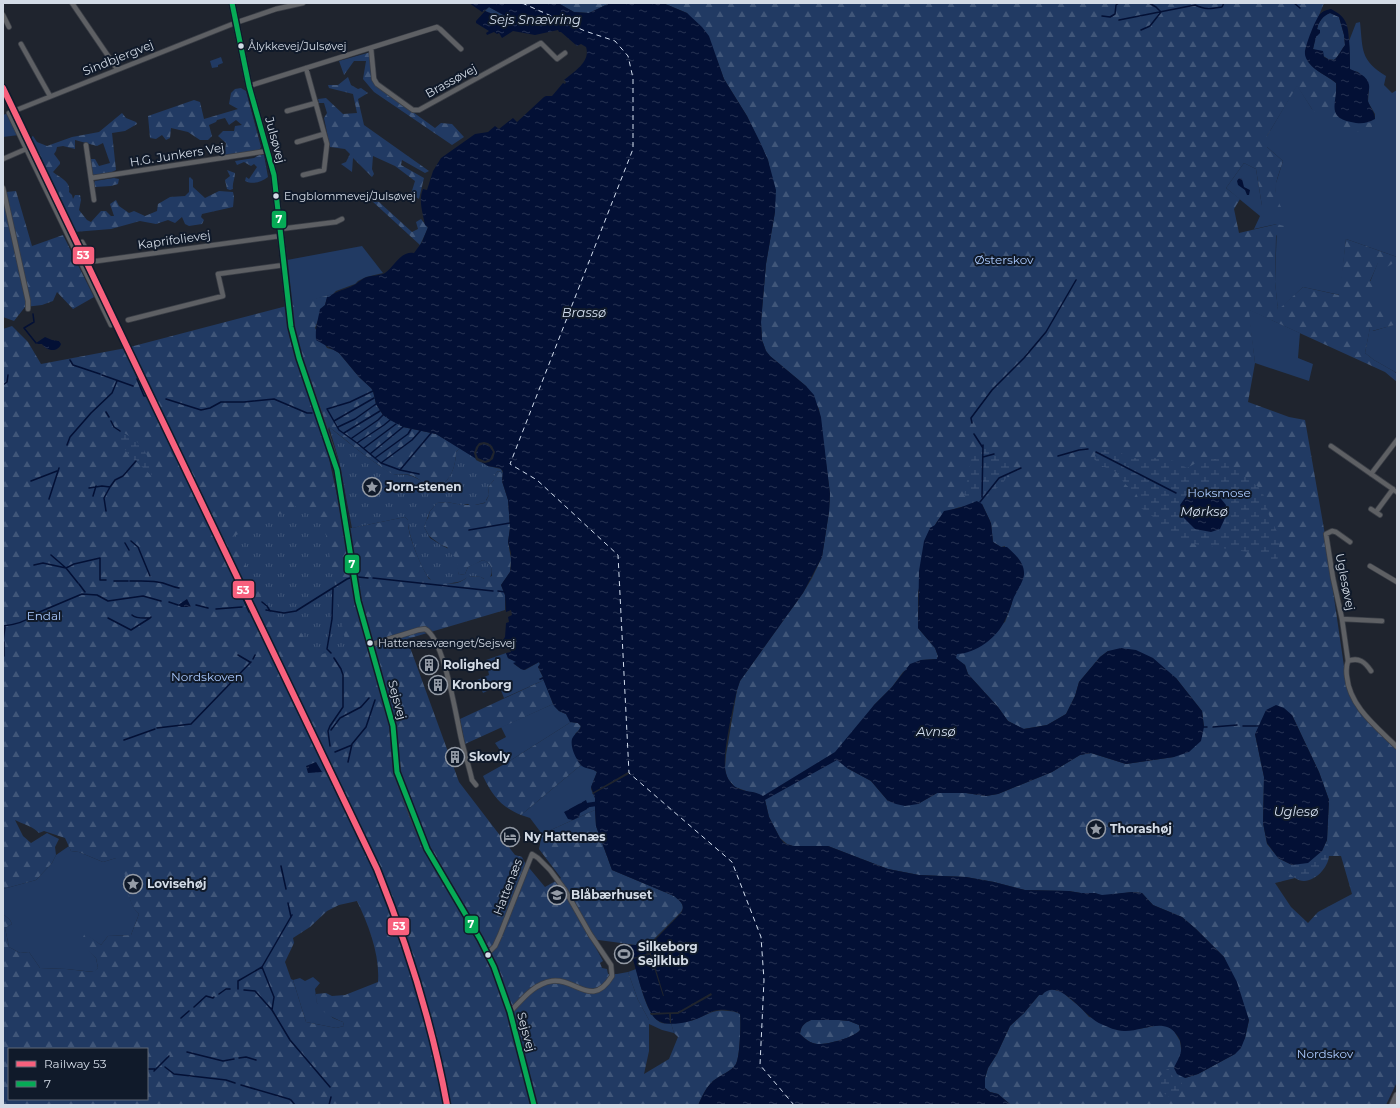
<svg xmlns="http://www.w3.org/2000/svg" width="1400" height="1108" viewBox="0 0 1400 1108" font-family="Montserrat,sans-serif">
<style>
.green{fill:#213a63}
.forest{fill:url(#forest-firs);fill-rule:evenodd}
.wetland{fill:url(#wetland-marsh);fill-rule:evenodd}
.park{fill:url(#park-tufts)}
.water{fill:url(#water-ripples);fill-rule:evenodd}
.pier{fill:#1f242e;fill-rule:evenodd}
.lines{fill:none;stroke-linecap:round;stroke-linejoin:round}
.stream{stroke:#031035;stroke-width:1.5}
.canal{stroke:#031035;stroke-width:4.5}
.ferry{stroke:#d3deef;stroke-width:1;stroke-dasharray:5 4;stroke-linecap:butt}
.street-casing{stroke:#3a3e46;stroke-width:6}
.secondary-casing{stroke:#3a3e46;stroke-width:8}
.primary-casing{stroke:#3a3e46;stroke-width:9}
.street{stroke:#5e6064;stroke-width:4.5}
.secondary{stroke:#606369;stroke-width:6}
.primary{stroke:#5e6168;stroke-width:7}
.bus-1-casing{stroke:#101a2a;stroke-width:8}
.bus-1{stroke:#06aa56;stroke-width:5}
.rail-1-casing{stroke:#101a2a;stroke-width:9}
.rail-1{stroke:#f8607d;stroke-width:6}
.bus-dot{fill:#d3dbe6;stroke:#101a2a;stroke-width:1.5}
.labels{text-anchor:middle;stroke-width:4;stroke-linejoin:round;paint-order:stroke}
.bus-label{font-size:11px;fill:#d3dbe6;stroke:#101a2a;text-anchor:start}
.street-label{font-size:12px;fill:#d3dbe6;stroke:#101a2a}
.park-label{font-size:12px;fill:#a9c8fc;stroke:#101a2a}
.poi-label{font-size:12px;font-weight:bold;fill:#d3dbe6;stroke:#101a2a;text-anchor:start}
.water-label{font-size:13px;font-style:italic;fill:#d3deef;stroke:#101a2a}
.line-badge{stroke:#101a2a;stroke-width:1.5}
.badge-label{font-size:11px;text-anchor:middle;font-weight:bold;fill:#fff}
</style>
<defs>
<pattern id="forest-firs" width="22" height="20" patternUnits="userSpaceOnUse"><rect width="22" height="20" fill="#213a63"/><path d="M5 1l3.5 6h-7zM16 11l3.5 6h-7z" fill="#405679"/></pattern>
<pattern id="wetland-marsh" width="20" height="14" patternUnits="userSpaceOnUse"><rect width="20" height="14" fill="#213a63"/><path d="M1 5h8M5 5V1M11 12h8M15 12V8" fill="none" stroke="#405679"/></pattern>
<pattern id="park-tufts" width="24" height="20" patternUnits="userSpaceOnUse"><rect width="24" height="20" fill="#213a63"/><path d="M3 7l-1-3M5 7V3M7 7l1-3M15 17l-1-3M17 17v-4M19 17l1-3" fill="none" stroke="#405679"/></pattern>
<pattern id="water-ripples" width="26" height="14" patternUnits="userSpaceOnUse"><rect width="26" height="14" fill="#031035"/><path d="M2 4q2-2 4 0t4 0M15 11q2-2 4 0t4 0" fill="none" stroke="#273252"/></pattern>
</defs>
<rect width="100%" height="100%" fill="#1f242e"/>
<path class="green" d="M489,7l18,10 -1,2 -21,-8z
M1360,22c3,28 0,38 26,54l-2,9 8,8 5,-3v167l-51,-18 -6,56 -37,-8 -25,24 -3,-29 2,-58 -23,5 6,-13 -34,-28 18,-25 12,6 6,37 14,-8 -1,-12 8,-25 -16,-14v-11l30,-51 15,24 63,10v-5l-7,-12 1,-17 -11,-13 -8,-2 -1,-29 7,-18z
M221,57l2,6 -5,2v2l-6,1 -2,-7z
M9,113l10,22 -16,2v-22z
M362,246l21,27 -17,4 -8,4 -3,3 -19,7 -3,3 -41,12 -5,-46z
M1395,257l2,1v57h-10l-13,-8v-26l-4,1 8,-20z
M1248,309l52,24 -2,25 15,6 -4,17 -54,-18z
M1397,320v52h-2l-21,-12 -9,-7 5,-26 3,4 20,-6z
M506,653l2,5 9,4 -3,2 7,5 4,1 14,-8 1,2 -2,3 5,10 -4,2h4l1,1 -40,18 -5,-13 -16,8 -6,-13 12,-5 -3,-15z
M553,704l6,7 7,3 5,8 -63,40 -13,-19 11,-6 -5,-10z
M581,765l13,5 3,2 -5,13 -1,4 4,9v12l-53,24 -12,-16 -9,-3z
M161,833l-39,52c10,10 7,20 17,29l-8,21 -23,1 -7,9 -16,-11 2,15 9,9 2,10 -4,4 -28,-3 -26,-1 -11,-16 -9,1 -11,-6 -4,-19 7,-4 -2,-4 -7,-6v-25l33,-9 16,-17 4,-8 13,-9 2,5 8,1 24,10 13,-4z
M636,969c4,14 11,49 26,54 2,1 6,0 9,0l3,10 -12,-3 -13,-6v-4l-11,-20 -10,-28z
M313,977l7,6 -5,6 2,14 16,15 10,4 1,4 -8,2 -30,-6 -13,-42 7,-2 5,3z"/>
<path class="forest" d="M558,3h52l-21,10 -15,-1z
M663,3h661l-18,45c-3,19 18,25 30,35v12l33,28 6,-4 -4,10 -16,3 -16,-3 -15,-9 -12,-11 -15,-23 -30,50v11l16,14c-6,20 -12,27 -2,46l-19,-1 -6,-37 -12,-6 -18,25 14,11 -6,10 5,24 38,-9 7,2 -8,10 -1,46 3,28 25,-23 36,8 7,-56 51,18 -5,7 -10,6 -4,-7 -8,18h4v26l8,-1 6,5v4h9v5l-3,5 -22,6 -2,-3 -5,25 9,7 21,12 2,2v8l-12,-10 -136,-62 6,53 -7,39 41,15 16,3 19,109 22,151 14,31 37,39v332l-11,23h-375l-13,-11 -8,-2 -5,-4v-10l3,-10 9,-14 13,-28 14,-13 15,-18h3l4,-5 5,-1 11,3 19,16 8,9 50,12 20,-4 9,1 6,5 6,10 5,37 13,-4 37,-20 10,-16 4,-18 -25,-63 -28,-28 -14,-12 -29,-12 -11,-12 -10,-1 -30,4 -7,-3h-14l-12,-2 -44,-1 -31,-8 -28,-5 -47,-2 -31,-6 -60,-23h-35l-6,-2 -7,-6 -11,-21 -4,-17 -9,-7 -7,-1 -14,-5 -7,-8 -2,-5 -1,-6 1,-13 11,-65 3,-9 63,-88 9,-15 10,-21 7,-45 1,-18 -11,-85 -13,-23 -36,-30 -4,-5 -4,-11 -1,-18 5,-58 9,-52 -7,-52 -21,-44 -23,-37 -7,-19 -30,-47zM982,504l9,19 2,19 8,5 4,-1 7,57 -7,19 -49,32 -1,4 10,7 3,9 30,33 10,14 15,8 24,-4 19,-11 9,-18 4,-14 21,-25 8,-6 68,27 26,33 2,16 -30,30 -48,7 -35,-11 -11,2 -28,17 -54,22 -12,2 -20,-3h-29l-19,11 -30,-3 -17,-20 -24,-13 27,-63 18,-18 11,-15 18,-12 16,-1 1,-3 -3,-8 -17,-20v-36l17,-67c9,-18 29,-19 47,-21zM1292,715l27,57 10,28 -2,40 2,16h12l11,38 -34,18 -10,11 -17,-16 -16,-24 20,-5 -28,-34 -4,-21 1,-46 -9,-43z
M1330,13l9,4 5,18 1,10c-4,5 -6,11 -11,15l-6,-1 -15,-10 5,-24 5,-9z
M371,52l3,32 61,44 6,-5 11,1 12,13 -12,8 -78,-53 -11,-13 3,-18h-12l-10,14 -5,-14z
M348,77l3,8 7,4 3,-1 7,5 -10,6 6,26 65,46 -4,2 -23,-13 -1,5 23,13 -5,21 -8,-5 4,-13 -20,-15 -22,-10 -1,13 2,5 -2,3 -19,-19 -1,14 -11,-8 5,-2 4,-8 -5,-5 -15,-2 -6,-29 3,-5 -3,-10h-5l-1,-4 8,-1 17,16 14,-1 -4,-19 -24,-6 -1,-3h10z
M241,88l5,3 15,56 -2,4 -38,6 -1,-4 5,-2 1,-8 -8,-7 5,-5h11l1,-5 7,-1 -6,-5 -7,5 -4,-7 -8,2 -1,2 -7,3 3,11 -4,4h-8l-12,-8 -17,-4 -1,10 -4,2 -4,-5 -6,4 -6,-1 -2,-22 46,-16 6,2 4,17 34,-10 -9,-5 2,-11 4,-4z
M122,113l4,5 10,4 1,2 -12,7 -13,2 4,37 -8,4 -15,1 -2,-6v-10h4l4,7 11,-3 -7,-20 -6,3 -22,-6v9l-12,-3 -6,1 -1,4 -2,3 6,8v2l-7,8c7,6 18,9 16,20l3,3 1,4 2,-4h5l1,5 -2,10 8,10 4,2 10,-11h5l5,5h3l-4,-12 6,-4 3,6 10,7 5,-2 11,5 12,-5 1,-7 12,-7 15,-1 4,-4v-14l1,-1 3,3v7l12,11 14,-7 14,1 1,5 -1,10 -31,7 -1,3 3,3 -2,4 -13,2 -4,-2 -3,-7 -7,6 -7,-3 -12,4 -16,-3 -29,8 -37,3 -44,-94 3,-2 4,6 10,4 25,-9 27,-5z
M259,155h5l4,22c-7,5 -15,8 -23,4l1,-4 3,2 8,-12 -3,-3 -3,2 -7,-4 -7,3 -2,-4 19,-3z
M227,170l8,3c0,6 -3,10 -2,16l-3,1 -3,-1 -2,-9 5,-4z
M114,178l5,1 -1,5 -7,2 -16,1 -2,-3 2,-3z
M3,183l3,9 10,-1 16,55 31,-11 31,62 -21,12 -16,-17 -4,9 -11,4 -17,2 -11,14 -11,-4z
M372,201l7,1 33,30 6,-3 -2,-7 5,-3 7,9 -8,17z
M333,294l-4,4h-2l-2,7 -5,6v4l-5,13 12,20 7,2 5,3 20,24 12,11 2,3 3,13 7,11 20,12 33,7 24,14 -4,4c0,12 -5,33 -21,34 -8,1 -15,-7 -22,-10 -7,-3 -15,0 -21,-2 -5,-2 -9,-6 -13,-9 -18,-11 -33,-26 -50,-38l-4,13 19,88h8l53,-11 3,3c-1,15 13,46 21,59 13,4 29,9 39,-3l13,1 3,2 8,-3c0,-8 -1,-13 -9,-16 -5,2 -10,6 -15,7l-3,7 -6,1 -3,-11 -9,-17 -6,-2 -12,-9 -5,-9 2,-6 2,-3 2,-7 7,-8 10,-1 15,3h13l10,-2 4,-8 -1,-8 6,-7v-4l4,-5 5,2 -1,8 6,19 1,13 1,15 -2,14 3,17 -1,13 -9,13 4,10v15l-98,29 52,143 56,73 7,2 3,6 20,24 16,-9 -22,-29 3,-15 53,-24 1,16 16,44 62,26c6,5 12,9 7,16l-30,30h-3l-5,-3 -3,1 -4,5 -45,-6 12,22 -3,2 2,5 5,1 1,5h9l11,-2 10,28 11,20v31l-5,23 25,-15 9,-22 -4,-4 -3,-10c6,-1 13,-1 19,-2 15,-4 22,-13 38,-10 5,0 8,1 12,3 1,9 0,43 -4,50 -5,8 -16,11 -23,17 -7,6 -11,16 -15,24h-695v-191l7,6 2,4 -7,4 4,19 11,6 9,-1 11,16 26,1 27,3 5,-4 -2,-10 -10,-9v-4l-6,-2 5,-10 16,12 7,-9 23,-1 8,-21c-10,-8 -8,-20 -17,-29l3,-10 -9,-17 -13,4 -24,-10 -8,-1 -6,-13 -21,-7 -5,2c-5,-6 -16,-9 -24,-13l8,16 8,7 16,-10 12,6 -4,8 1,8 -4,8 -16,17 -33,9v-560l9,-3 16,16 13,22 85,-16zM357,901c12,25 23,54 21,81l-33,13 -13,1 -6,-3 -10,1c0,2 0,7 1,9 4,10 17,15 26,19l1,4 -8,2 -30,-6 -13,-42 -2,-1 -6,-17 9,-19 -1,-5 17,-11 17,-16 12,-6zM9,1049h138v50h-138z
M544,680l9,24 -88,40 -5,-25z
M571,722l7,1 3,3 -2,4 -4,4v20l6,11 -60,50c-20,-8 -29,-20 -38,-39l25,-14z
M811,1020h28l10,1 10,4 1,5c-6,8 -34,15 -43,14 -7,-1 -12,-5 -17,-10 1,-8 4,-11 11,-14z"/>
<path class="wetland" d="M120,431c22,11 29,21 32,45l-23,-21 -7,-10z
M990,447l22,21 -9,15 -19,16 -5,-4 -15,1 9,-45z
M1103,450h11l18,8h24l18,3 13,7 16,-9h20l39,31 7,25 11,23 -3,26 -16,-10 -68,-10 -23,-7 -14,-18 -15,-11 -4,-13 -13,-12 -6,-10 -16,-7 -8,-7 2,-7zM1204,490l21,28 -5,12 -9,2 -31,-27 7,-10z
M1327,840c1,5 3,11 2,16 -1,14 -20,32 -34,22 -7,-4 -12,-14 -17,-20l14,7 30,-14z
M1167,1069h2l5,10 8,4 -1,7 -8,9 -8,-5 -6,-7 1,-11z"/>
<path class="park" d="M329,427c17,13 33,27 51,39 4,2 9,7 13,8 7,2 14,-1 21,3 7,3 14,10 22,9 15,-2 20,-22 20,-34l4,-4 28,18 13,3 2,4 -5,-2 -4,5v4l-6,7 1,8 -3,5 1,2 -16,4 -3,-2 -6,1 -15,-3 -10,1 -7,8 -6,16 6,11 11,7 8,4 2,5 5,4 3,17 6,-1 3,-7 15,-7c9,3 11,12 6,19l-3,1 -5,-3 -12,-1c-6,5 -10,6 -17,7 -8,1 -17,2 -23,-5 -8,-9 -22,-46 -21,-58l-3,-3 -53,11 -13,-67z
M303,503l21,21 22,122 -32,11 -20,-38 -23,-3 -39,-79z"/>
<path class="water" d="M469,3h89l16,9 15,1 21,-10h53l24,10 15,14 7,9 15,43 23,37 13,26 8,18 8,30 -1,22 -9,52 -5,58 1,18 4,11 4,5 36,30 8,9 7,22 9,77 -1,18 -7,45 -19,36 -63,88 -3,9c-4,18 -16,68 -11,83 1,5 4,9 8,13 9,7 21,4 29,10l72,-44 39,-47 18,-18 18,-23 11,-4 16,-1 1,-3 -3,-8 -17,-20 1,-57 5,-30 6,-13 5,-3 9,-14 15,-3 18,-7 5,3 9,19 2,19 8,5h6c8,7 18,16 17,28 -1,7 -7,16 -10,22 -3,8 -5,16 -9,23 -7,17 -30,34 -48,34l-1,4 9,7 3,9 30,33 10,14 16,8 23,-4 19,-11 9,-18 4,-14 21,-25 8,-6 13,-3 15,2 17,8 23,20 26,33 2,16 -3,14 -12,11 -15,5 -48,7 -35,-11 -11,2 -28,17 -54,22 -12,2 -20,-3h-29l-19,11 -13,2 -9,-2 -8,-3 -17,-20 -24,-13 -10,-8 -72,40 4,17 11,21 4,5 9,3h35l60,23 31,6 47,2 28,5 31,8 44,1 12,2h14l7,2 30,-3 10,1 11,12 29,12 14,12 28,28 13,25 12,38 -4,18 -4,10 -6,6 -37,20 -13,4 -8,-4 -3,-6c2,-5 6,-11 7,-17 1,-6 -1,-13 -5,-17 -12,-17 -35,-2 -52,-3 -8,0 -16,-4 -23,-7 -16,-6 -42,-49 -59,-29h-3l-15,18 -14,13 -13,28 -9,14 -3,10v10l5,4 8,2 13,11h-313c4,-8 8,-18 15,-24 7,-6 18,-9 23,-17 4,-7 5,-41 4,-50 -5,-3 -15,-5 -21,-4 -7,0 -13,5 -20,8 -12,5 -37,11 -46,-2 -10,-15 -18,-50 -23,-68l1,-3h5l5,-6 7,3 6,-1 27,-28c5,-8 -1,-12 -7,-17l-62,-26 -16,-44 -1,-16v-12l-4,-11 6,-15c-5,-4 -11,-3 -15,-6 -6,-6 -12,-19 -10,-27 2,-5 8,-8 9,-13l-3,-3 -8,-1 -4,-8 -7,-3 -5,-5 -11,-27 -3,1 -1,-1 4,-2 -5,-10 2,-3 -1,-2 -15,8 -3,-1 -8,-6 3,-1 -8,-4 -2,-5 5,-1 -3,-9 -1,-1 -3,1 -1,-3 2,-3 1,-14 3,-1 -1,-5 4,-2 -1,-5 -5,2 -1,-17 -4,-10 9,-13 1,-6v-13l-3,-11 2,-14 -1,-15 -1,-13 -6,-19 1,-10 -3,-3 -12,-2 -10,-6 -42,-26 -33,-7 -13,-7 -7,-5 -7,-11 -3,-13 -2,-3 -12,-11 -20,-24 -23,-13c-1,-12 2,-20 4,-31l5,-4 2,-8h2c8,-7 16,-7 25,-12 4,-2 7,-6 13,-8 5,-2 13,-1 18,-4 9,-6 16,-23 29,-20l8,-11 6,-15 -3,-2c-2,-11 -7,-25 -2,-36l4,1 6,-19 8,-13 34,-24 13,-2 7,-6 4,3 14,-11 4,4 27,-25 2,-1h6l11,-13 2,1 1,-2 -2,-2c9,-8 27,-18 22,-33l-5,-3 -4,2 -16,-14h-2l-1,-2 -23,5 -22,-4 -11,7 -3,-5 -2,1 -3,-2 -7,3 -1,-2 3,-2 -13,-8v-2l9,-10 20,8 2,-2 -18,-10 -7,5zM811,1020h28l10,1 10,4 1,5c-6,8 -34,15 -43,14 -7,-1 -12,-5 -17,-10 1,-8 4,-11 11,-14z
M1331,9c15,8 17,14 18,31 1,10 1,20 1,29 7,3 18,7 19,16 1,5 -2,11 -1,16 2,7 7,11 7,18 -9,5 -15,5 -24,3 -26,-5 -13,-21 -15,-39 -8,-7 -20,-11 -27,-20 -2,-2 -4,-7 -4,-9 -1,-6 11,-36 15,-40 4,-4 7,-4 11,-5zM1330,13l9,4 5,18 1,10c-4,5 -6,11 -11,15l-6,-1 -4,-2 -1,-6 -10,-2 3,-12 4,-4v-3l-3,-1c2,-8 6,-13 13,-16z
M1239,178l3,1 2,8 6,3 -1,5h-2l-2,-5 -7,-5 -1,-4z
M45,337l7,3 7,1 2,3c-3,9 -15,7 -19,0h-4l-2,-1z
M1204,490l14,5 8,10 -1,13 -5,11 -9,3 -16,-3 -11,-11 -4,-13 7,-10z
M187,599l4,8h-10l-3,-2z
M1276,705l8,3 8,7 27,57 10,28 -2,40 -5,11 -14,12 -16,2 -14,-7 -11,-15 -4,-20 1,-46 -9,-43 11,-24z
M316,762l6,10 -14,1 -2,-7z
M586,800l3,8 -9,5 -1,4 -6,3 -5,-1 -4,-7z"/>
<path class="pier" d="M484,442l4,1 4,3 3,6 -2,7 -4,3 -4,1 -5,-1 -4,-2 -2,-7 2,-6 3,-4zM484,444l5,2 4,6 -3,7 -5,2 -7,-3 -2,-5 3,-7z
M628,772l1,2 -36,20 -1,-1z
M654,951l-3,2 13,43h-1l-13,-41 -17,4v-1z
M711,993l1,2 -34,19h-7v9h-1l-1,-9 -18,1 -1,-2 28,-1z"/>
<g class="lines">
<path class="stream" d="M1294,3l6,5
M1102,16l8,1 5,-3 1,-9 3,-2
M1119,20l76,-15c11,5 15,4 27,2l2,-4
M1141,30l9,-4 11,-14 -5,-5 -7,-4
M33,314l1,8 -10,6 12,15
M70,360l3,5 27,9
M102,375l31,11
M137,379l7,17h3
M3,385l4,-3 1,-7
M373,391l-23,11 -23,7 12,21 18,13 24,20 19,7 19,4
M166,399l35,11 9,-2 11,-6h23l30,-3 33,14h5
M106,412l3,5
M111,421l3,6 6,4
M334,421l40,-23
M972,423l-1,-5 21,-28 32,-32 22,-26 30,-52
M338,427l17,-8 21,-15
M344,433l36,-22
M974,434l9,14
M352,438l26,-18 5,-5
M357,443l27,-18 6,-5
M67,445l3,-8 21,-24 21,-20 5,-12
M364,448l32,-24
M1096,452l80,41
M370,454l33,-27
M1058,456l21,-6 9,-1
M983,457l11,-3
M375,458l33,-24 3,-5
M381,463l31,-23 9,-10
M400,470l32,-38
M31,481l26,-10
M89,488l13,-2 8,1
M93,496l3,-10
M982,497l1,-52
M49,499l10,-31
M980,502l19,-24 22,-10
M106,511l-2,-13 6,-11 5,-7 8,-4 13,-15
M469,530l41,-7
M131,541l7,6 12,29
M125,543l4,7
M51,555l15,13 12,15
M34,565l9,-2 23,5 8,-4 26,-6v22h6
M358,577l10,1
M373,578l120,13
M114,581h14
M130,581c11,0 23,-1 33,2 6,2 10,4 16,5
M79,584l6,8
M239,589l10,23
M498,591l7,1
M169,602l9,3
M262,602l5,4 3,5
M196,605l12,3
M216,609l26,-2
M266,610l18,3 12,-2 51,-32 3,-1
M37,613l45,-19 15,1 11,6 35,-5 18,5
M132,615c4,4 12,3 18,3l1,-1
M108,618l23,12 19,-12
M3,626c9,-1 22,-4 29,-10
M3,642l2,-15
M4,642v14
M331,653l-4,-4 5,-30 1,-30
M238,655l12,7
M253,659l2,-4
M1243,726h16
M1204,727h3
M1213,727l24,-2
M157,728l34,-4 60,-62
M331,730l9,-12 21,-11 8,-9
M124,740l31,-11
M330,746l-2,-15 2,-5 13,-19v-32l-2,-6 -7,-11
M335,752l17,-7
M348,762l4,-18 14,-17 9,-27
M281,866l5,23
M288,903l3,14
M262,967l12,30 -2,13
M238,989v-8l24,-14 30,-52
M244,990l11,1 17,19 18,30 40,47
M219,994l7,-5h4
M194,1007l12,-11 7,2 1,-1
M181,1018l8,-7
M187,1052l36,9 11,-2
M239,1058l7,-1 10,3
M165,1067l9,7 52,6 9,3
M147,1069h8
M154,1071l15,-15
M241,1085l48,14 2,1 4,5
M329,1105l2,-8"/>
<path class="canal" d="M588,805l7,-1"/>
<path class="ferry" d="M522,3l63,28 30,10 13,15 5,22v71l-123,315 27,16 81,75 11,218 103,89 29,75 3,43 -4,85 34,40"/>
<defs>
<path id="street" d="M72,3l45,66
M3,15l6,12
M21,44l29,52
M371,48l3,31 3,5 36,26h6l122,-67 16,16 8,-6
M249,86l188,-59 3,2 21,20
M287,111l29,-8
M297,142l27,-8
M86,145l8,55
M3,159l23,-10
M303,175l21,-5 3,-26 -21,-76
M91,178l176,-27
M3,188l25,113v8
M280,229l56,-7 6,-3
M82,242l11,19h4l183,-25
M128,320l95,-24 -5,-22 66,-9
M111,325l-102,-212 226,-90 41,-14 27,-6
M1331,446l66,46
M1371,474l26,-34
M1371,509l9,6
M1376,512l17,-23
M1370,566l27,16
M1342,619l40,2
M370,645l48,-15 7,-1c19,9 31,87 36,109 3,14 8,28 11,42l4,5
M1348,661l-6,-42 -9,-41 -7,-44 6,-3 4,1 14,10
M1371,671c-6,-9 -12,-14 -23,-10 -2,6 -2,10 -1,16 3,30 30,50 50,70
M488,953l7,-7 5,-11 32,-81 6,4 12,12 15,20 25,44 21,31 1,11c-20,33 -36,2 -60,5 -19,3 -30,19 -42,31"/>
<path id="secondary" d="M232,3l17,83 25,89 17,152 8,31 31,89 7,23 21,131 35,125 4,46 17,46 13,31 53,90 14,28 16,45 24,93"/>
<path id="primary" d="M1393,1105l4,-9"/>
</defs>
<use href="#street" class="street-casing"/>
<use href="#secondary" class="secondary-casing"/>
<use href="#primary" class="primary-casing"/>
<use href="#street" class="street"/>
<use href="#secondary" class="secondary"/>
<use href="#primary" class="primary"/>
<defs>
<path id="bus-1" d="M232,3l17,83 25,89 17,152 8,31 38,112 21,131 35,125 4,46 30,77 53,90 14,28 16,45 24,93"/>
</defs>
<use href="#bus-1" class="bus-1-casing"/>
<use href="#bus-1" class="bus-1"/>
<defs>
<path id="rail-1" d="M3,88l374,781c31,77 55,154 70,236"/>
</defs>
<use href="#rail-1" class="rail-1-casing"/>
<use href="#rail-1" class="rail-1"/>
</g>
<defs>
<symbol id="sight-ring" viewBox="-11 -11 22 22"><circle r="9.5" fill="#101a2a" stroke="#949ba6" stroke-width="1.5"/><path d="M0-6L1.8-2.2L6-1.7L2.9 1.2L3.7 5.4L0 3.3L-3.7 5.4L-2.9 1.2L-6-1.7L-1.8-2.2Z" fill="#949ba6"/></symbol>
<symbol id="building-ring" viewBox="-11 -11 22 22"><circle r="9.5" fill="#101a2a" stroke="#949ba6" stroke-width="1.5"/><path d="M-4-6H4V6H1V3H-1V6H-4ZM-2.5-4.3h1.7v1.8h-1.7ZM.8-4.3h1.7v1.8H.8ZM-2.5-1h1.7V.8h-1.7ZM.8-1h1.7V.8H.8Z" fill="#949ba6"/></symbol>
<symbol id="hotel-ring" viewBox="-11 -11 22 22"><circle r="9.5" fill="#101a2a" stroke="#949ba6" stroke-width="1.5"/><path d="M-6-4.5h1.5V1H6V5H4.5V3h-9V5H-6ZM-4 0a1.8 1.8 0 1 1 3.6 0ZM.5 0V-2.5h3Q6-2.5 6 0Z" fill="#949ba6"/></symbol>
<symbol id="school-ring" viewBox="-11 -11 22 22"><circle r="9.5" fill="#101a2a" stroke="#949ba6" stroke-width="1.5"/><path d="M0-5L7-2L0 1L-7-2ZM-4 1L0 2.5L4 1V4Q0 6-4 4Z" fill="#949ba6"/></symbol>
<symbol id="stadium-ring" viewBox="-11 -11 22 22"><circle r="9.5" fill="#101a2a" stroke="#949ba6" stroke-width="1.5"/><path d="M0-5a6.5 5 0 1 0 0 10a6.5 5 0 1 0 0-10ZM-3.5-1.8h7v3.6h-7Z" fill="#949ba6"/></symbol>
</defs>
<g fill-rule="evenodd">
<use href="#sight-ring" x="361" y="476" width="22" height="22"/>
<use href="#building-ring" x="418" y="654" width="22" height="22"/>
<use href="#building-ring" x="427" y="674" width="22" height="22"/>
<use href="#building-ring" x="444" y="746" width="22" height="22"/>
<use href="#sight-ring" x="1085" y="818" width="22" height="22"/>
<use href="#hotel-ring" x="499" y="826" width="22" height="22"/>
<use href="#sight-ring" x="122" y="873" width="22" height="22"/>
<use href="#school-ring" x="546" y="884" width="22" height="22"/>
<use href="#stadium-ring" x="613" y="943" width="22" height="22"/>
</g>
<g class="bus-dot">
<circle cx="241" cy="46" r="3.5"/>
<circle cx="276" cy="196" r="3.5"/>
<circle cx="370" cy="643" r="3.5"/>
<circle cx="488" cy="955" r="3.5"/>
</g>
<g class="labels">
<g class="bus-label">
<text x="248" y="50">Ålykkevej/Julsøvej</text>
<text x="284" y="200">Engblommevej/Julsøvej</text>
<text x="378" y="647">Hattenæsvænget/Sejsvej</text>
</g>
<g class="street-label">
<text transform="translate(118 58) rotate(-22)" y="4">Sindbjergvej</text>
<text transform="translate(451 81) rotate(-29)" y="4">Brassøvej</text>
<text transform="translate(275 140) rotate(75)" y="4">Julsøvej</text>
<text transform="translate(177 155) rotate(-9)" y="4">H.G. Junkers Vej</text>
<text transform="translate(174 240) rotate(-8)" y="4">Kaprifolievej</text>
<text transform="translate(1345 582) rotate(79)" y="4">Uglesøvej</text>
<text transform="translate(397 700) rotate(75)" y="4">Sejsvej</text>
<text transform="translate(508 887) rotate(-69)" y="4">Hattenæs</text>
<text transform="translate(526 1032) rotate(75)" y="4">Sejsvej</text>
</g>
<g class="park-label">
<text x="1004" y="264">Østerskov</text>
<text x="1219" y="497">Hoksmose</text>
<text x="44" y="620">Endal</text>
<text x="207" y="681">Nordskoven</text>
<text x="1325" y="1058">Nordskov</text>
</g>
<g class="poi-label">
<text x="386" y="491">Jorn-stenen</text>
<text x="443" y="669">Rolighed</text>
<text x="452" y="689">Kronborg</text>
<text x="469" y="761">Skovly</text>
<text x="1110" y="833">Thorashøj</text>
<text x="524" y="841">Ny Hattenæs</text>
<text x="147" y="888">Lovisehøj</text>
<text x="571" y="899">Blåbærhuset</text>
<text x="638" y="951">Silkeborg<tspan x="638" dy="14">Sejlklub</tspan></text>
</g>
<g class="water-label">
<text x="535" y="24">Sejs Snævring</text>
<text x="584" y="317">Brassø</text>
<text x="1204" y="516">Mørksø</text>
<text x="936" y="736">Avnsø</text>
<text x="1296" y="816">Uglesø</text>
</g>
</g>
<g class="line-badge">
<rect x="271" y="210" width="16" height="19" rx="4" fill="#06aa56"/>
<rect x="72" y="246" width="23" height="19" rx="4" fill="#f8607d"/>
<rect x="344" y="554" width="16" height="20" rx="4" fill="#06aa56"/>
<rect x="232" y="580" width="23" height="19" rx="4" fill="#f8607d"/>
<rect x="464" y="915" width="15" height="19" rx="4" fill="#06aa56"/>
<rect x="387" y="917" width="23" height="19" rx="4" fill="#f8607d"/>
</g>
<g class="badge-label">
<text x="279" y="223">7</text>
<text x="83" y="259">53</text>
<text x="352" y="568">7</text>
<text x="243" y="594">53</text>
<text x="471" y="928">7</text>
<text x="399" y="930">53</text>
</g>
<rect width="1400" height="1108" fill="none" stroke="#d3dbe6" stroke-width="8"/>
<rect x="8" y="1048" width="140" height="52" fill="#101a2a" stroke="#5e6775"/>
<rect x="16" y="1061" width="20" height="6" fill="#f8607d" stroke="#5e6775"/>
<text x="44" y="1068" font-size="12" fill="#d3dbe6">Railway 53</text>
<rect x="16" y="1081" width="20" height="6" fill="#06aa56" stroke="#5e6775"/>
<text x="44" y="1088" font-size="12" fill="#d3dbe6">7</text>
</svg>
